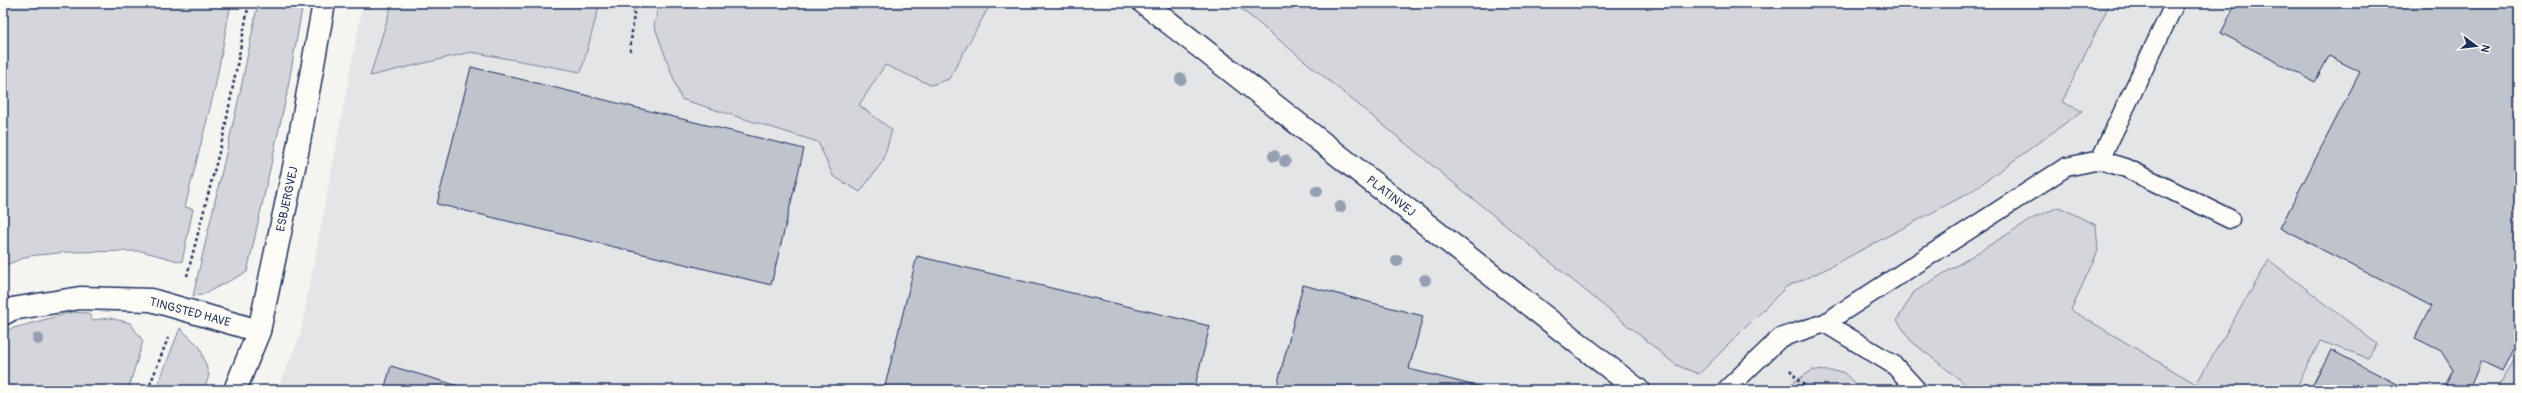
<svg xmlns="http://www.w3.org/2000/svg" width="2522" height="393" viewBox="0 0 2522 393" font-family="Pangolin,sans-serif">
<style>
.built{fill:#e4e5e6}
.green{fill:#d4d6db;stroke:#78829c}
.building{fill:#bfc3cc;stroke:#1b2f5e}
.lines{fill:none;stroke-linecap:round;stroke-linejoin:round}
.service-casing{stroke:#1b2f5e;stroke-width:21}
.minor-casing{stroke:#1b2f5e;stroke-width:25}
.tertiary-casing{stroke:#1b2f5e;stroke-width:25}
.secondary-casing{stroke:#1b2f5e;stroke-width:25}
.path{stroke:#1b2f5e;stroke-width:2.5;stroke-dasharray:3 3;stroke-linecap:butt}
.service{stroke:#fdfcf7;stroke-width:18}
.minor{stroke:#fdfcf7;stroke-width:22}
.tertiary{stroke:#fdfcf7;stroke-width:22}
.secondary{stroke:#fdfcf7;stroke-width:22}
.tree{fill:#969fb1}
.labels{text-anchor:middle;stroke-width:4;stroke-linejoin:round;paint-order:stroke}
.street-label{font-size:12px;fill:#1b2f5e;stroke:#fdfcf7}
</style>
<rect width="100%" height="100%" fill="#f4f4f1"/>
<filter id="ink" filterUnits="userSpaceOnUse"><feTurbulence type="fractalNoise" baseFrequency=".025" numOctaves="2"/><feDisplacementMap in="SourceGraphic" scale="8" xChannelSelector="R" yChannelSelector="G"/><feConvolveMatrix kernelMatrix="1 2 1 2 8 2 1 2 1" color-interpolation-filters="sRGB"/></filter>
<g filter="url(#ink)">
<path class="built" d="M363,3h2156v387h-2242l23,-54z"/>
<path class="green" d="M3,3h228l-16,85 -30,119 8,2 -11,53 -41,-11 -73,1 -39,4 -26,10z
M258,3h45l-16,90 -40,179 -45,23 -9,1 47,-203z
M392,3h208l-19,69 -110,-20 -101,24z
M659,3h332l-42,76 -18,6 -46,-20 -26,40 33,25 -9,31 -23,31 -27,-16 -15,-34 -137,-43 -27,-74z
M1234,3h876l-48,99 20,9 -113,82 -147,78 -36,16 -87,87 -23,-9z
M2059,207l37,18 2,26 -27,59 125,74 73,-124 108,84 -9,14 -48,-17 -25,49h-322l-62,-49 -14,-21 17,-28 121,-75z
M72,312l17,1 3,7 18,-2 20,5 13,18 -15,49h-125v-57l7,-4z
M180,328l20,19 9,28 -5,15h-48z
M2515,359l4,2v29h-23z
M1813,370l30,2 19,18h-81z"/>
<path class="building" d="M2232,3h287v349l-6,-3 -11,22 -21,-10 -12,29h-26l10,-20 -12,-19 -26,-13 16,-32 -151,-78 80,-156 -31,-16 -14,26 -94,-49 13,-26 -3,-2z
M471,67l333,82 -33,136 -334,-81z
M917,256l293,70 -16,64h-310z
M1303,285l120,31 -14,53 75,19 -1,2h-207z
M2331,350l78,40h-99z
M391,366l81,24h-88z"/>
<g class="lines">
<defs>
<path id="service" d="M2100,160l75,-157
M1825,323l241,-156 34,-7 26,8 104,51
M1726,390l54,-52 45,-15 69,42 23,25"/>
<path id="minor" d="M3,314l9,-5 68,-11 71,2 108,31"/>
<path id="tertiary" d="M1144,3l494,387"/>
<path id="secondary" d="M235,390l24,-59 38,-178 27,-150"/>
</defs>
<use href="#service" class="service-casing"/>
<use href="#minor" class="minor-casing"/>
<use href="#tertiary" class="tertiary-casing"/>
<use href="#secondary" class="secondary-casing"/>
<path class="path" d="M630,51l5,-48
M187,276l37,-143 25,-130
M1790,370l9,11 12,9
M148,390l20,-52"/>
<use href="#service" class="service"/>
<use href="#minor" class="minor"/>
<use href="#tertiary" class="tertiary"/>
<use href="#secondary" class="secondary"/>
</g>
<g class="tree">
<circle cx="1181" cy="79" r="6"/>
<circle cx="1274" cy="156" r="6"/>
<circle cx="1285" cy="161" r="6"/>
<circle cx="1317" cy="191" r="6"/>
<circle cx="1340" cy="207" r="6"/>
<circle cx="1397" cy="261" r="6"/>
<circle cx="1425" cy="280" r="6"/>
<circle cx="38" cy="339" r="6"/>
</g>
</g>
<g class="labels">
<g class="street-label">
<text transform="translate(1391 196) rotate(38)" y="4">PLATINVEJ</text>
<text transform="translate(287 199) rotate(-78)" y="4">ESBJERGVEJ</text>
<text transform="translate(190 312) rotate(15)" y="4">TINGSTED HAVE</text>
</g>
</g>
<rect width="2522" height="393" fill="none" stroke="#fdfcf7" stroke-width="16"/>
<rect x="8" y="8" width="2506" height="377" fill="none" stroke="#1b2f5e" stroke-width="1.5" filter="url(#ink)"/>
<g transform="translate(2476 46) rotate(105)" stroke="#fdfcf7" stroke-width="3" paint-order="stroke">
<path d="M0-3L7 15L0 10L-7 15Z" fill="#1b2f5e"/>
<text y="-6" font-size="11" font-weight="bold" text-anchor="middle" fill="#1b2f5e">N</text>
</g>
</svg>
